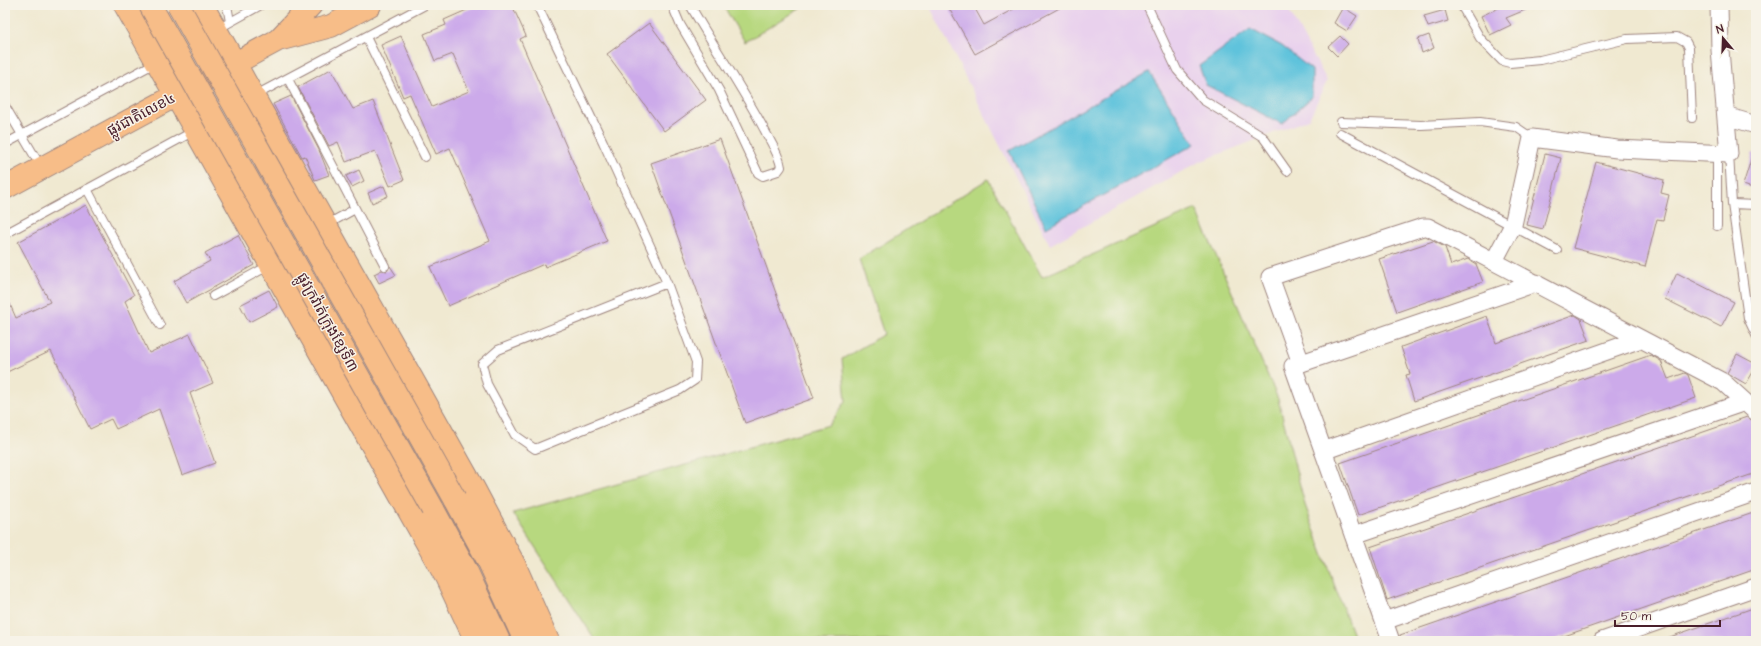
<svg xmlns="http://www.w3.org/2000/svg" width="1761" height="646" viewBox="0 0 1761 646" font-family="'Architects Daughter','Noto Sans Khmer',sans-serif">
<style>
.built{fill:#e9d1ed}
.green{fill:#b7d87f;stroke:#807c55}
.water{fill:#5ec3dc;stroke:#547184}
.building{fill:#ccaaea}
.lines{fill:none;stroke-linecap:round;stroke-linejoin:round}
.lane-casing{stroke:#9d847e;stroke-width:10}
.street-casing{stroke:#9d847e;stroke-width:19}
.primary-casing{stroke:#9d847e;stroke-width:24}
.highway-casing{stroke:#9d847e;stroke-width:24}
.lane{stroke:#fff;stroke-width:8}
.street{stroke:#fff;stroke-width:17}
.primary{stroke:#f7bd88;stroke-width:22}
.highway{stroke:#f7bd88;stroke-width:22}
.primary-bridge-casing{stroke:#9d847e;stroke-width:24;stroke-linecap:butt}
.primary-bridge{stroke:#f7bd88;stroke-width:22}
.labels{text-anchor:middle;stroke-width:3;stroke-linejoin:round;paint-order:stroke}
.street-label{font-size:15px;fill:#4a1f2b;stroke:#f7f3e8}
</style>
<rect width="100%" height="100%" fill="#f7f3e8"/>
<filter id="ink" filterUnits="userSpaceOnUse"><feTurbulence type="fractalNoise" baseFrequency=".025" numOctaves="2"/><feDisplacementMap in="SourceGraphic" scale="8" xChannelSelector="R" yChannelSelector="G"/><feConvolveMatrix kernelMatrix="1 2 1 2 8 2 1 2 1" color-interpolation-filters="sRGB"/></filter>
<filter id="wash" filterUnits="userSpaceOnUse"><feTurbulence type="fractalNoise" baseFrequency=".012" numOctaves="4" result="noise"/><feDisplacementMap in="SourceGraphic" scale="16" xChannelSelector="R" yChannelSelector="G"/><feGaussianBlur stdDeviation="0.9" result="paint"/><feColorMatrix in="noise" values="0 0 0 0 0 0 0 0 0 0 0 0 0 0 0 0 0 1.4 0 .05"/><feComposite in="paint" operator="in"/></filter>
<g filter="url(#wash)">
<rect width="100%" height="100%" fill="#f0e9d1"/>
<path class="built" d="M929,5h357l41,76 -18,38 -110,43 -149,83z"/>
<path class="green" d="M723,5h83l-61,37z
M988,179l54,98 154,-68 82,190 27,106 50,136h-759l-83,-128 316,-88 17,-24 -4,-42 42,-25 -25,-75z"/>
<path class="water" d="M1250,29l32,17 30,24v27l-30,27 -76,-39 -7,-19z
M1149,72l46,72 -149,83 -37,-76z"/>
<g id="blocks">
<path class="building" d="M478,5h34l14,31 -6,3 87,202 -62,26 -1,-3 -96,42 -18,-39 60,-26 -40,-93 -14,6 -26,-60 -7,3 -22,-52 20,-9 31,71 37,-16 -16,-37 -18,7 -11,-27 22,-9 -2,-5z
M947,5h26l11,20 37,-20h44l-90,49z
M1505,5h32l-31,13 5,7 -21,10 -9,-19z
M1343,7l14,9 -10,15 -13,-8z
M1445,10l3,11 -20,6 -4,-11z
M649,23l57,77 -42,31 -57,-77z
M1429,35l5,13 -12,5 -4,-14z
M1340,36l8,8 -11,12 -9,-9z
M331,69l22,40 20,-8 31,79 -14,6 -15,-35 -29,11 -8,-20 -9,4 -31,-59z
M291,96l28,54 10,25 -14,5 -10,-24 -3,1 -29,-53z
M720,139l94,259 -69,25 -94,-260z
M1753,153l3,1v35l-13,-4z
M1545,154l16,4 -18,71 -16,-4z
M1596,162l68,18 -3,13 8,2 -6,25 -6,-1 -12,48 -72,-19z
M359,170l5,11 -12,6 -6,-11z
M384,186l4,10 -16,7 -4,-10z
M86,205l48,90 -9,6 24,52 41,-19 23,49 -23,10 25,70 -33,12 -23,-66 -43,20 -5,-10 -21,10 -39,-78 -46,22v-80l11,25 34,-16 -32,-60z
M238,235l16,30 -68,38 -12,-22 36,-20 -5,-8z
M1433,241l12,6 6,18 17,-6 8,5 7,18 -86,30 -18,-53z
M390,266l6,9 -17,8 -5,-9 8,-4 5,1z
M1677,273l57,29 -13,25 -56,-28z
M269,290l9,17 -29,15 -9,-17z
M1575,315l6,4 8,21 -175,61 -8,-26 4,-1 -9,-27 86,-31 9,27z
M1737,354l19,10v3l-10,17 -19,-11z
M1651,355l10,6 7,18 17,-6 3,2 8,23 -338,117 -18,-52z
M1747,417l8,5 1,3v48l-369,127 -17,-53z
M1756,512v57l-206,72h-149l-1,-6z
M1756,607v34h-92v-2z"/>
</g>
</g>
<g filter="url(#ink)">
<use href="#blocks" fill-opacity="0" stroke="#9d847e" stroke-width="1"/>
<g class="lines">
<defs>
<path id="lane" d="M227,5l3,17
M537,5l66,137 64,141 -169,67 -16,14 5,20 28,51 20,14 145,-59 15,-10 1,-18 -29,-79
M672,5l8,19 39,66 39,83 5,3 15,-5 3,-4c-2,-13 -11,-26 -17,-38 -23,-43 -50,-82 -74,-124
M1147,5l30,65 26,30 60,37 24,34
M1461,5l19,33 22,23 8,2 30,-3 87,-21 50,-2 9,5 3,6 3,70
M216,30l45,-25
M366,37l59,120
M288,79l97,187
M254,96l171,-91
M5,106l36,61
M1341,122l80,3 59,-3 36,5 16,11
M1340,133l217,117
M5,144l152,-82
M1729,154l3,50 16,114 8,17
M87,189l73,136
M1732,204l24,1
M326,225l29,-16
M1717,226v-72
M5,234l189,-103
M213,296l57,-31"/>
<path id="street" d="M1726,116l30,9
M1494,261l19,-36 19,-87 85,11 112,5 -9,-104 -1,-45
M1301,363l-31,-86 153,-50h5l295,155 33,30
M1323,451l318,-112
M1354,535l391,-133
M1384,621l372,-129
M1391,641l-98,-275 243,-83
M1602,641l154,-54"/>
<path id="primary" d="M125,5l321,572 30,64
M202,5l272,484 41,77 33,75
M455,499l34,63 36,79
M433,509l33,61 33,71"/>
<path id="highway" d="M278,40l33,-35
M5,188l273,-148 53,-14 39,-21"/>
</defs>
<use href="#lane" class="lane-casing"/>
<use href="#street" class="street-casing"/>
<use href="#primary" class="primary-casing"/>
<use href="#highway" class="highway-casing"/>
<use href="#lane" class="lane"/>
<use href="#street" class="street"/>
<use href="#primary" class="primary"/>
<use href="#highway" class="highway"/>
<defs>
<path id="primary-bridge" d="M150,5l283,504
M178,5l277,494"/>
</defs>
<use href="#primary-bridge" class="primary-bridge-casing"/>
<use href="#primary-bridge" class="primary-bridge"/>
</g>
</g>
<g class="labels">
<g class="street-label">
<text transform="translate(141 114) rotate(-28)" y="5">ផ្លូវជាតិលេខ៤</text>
<text transform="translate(328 322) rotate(61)" y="5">ផ្លូវក្រវ៉ាត់ក្រុងខ្សែទី៣</text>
</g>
</g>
<rect width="1761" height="646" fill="none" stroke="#f7f3e8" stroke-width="20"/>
<g transform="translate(1723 38) rotate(341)" stroke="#f7f3e8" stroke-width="3" paint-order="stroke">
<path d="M0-3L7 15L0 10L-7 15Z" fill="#4a1f2b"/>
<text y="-6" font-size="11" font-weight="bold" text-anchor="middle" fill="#4a1f2b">N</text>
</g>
<path d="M1615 620v6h105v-6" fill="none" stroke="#4a1f2b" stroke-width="2"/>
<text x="1621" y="620" font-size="12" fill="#4a1f2b" stroke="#f7f3e8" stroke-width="3" paint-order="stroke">50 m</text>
</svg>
